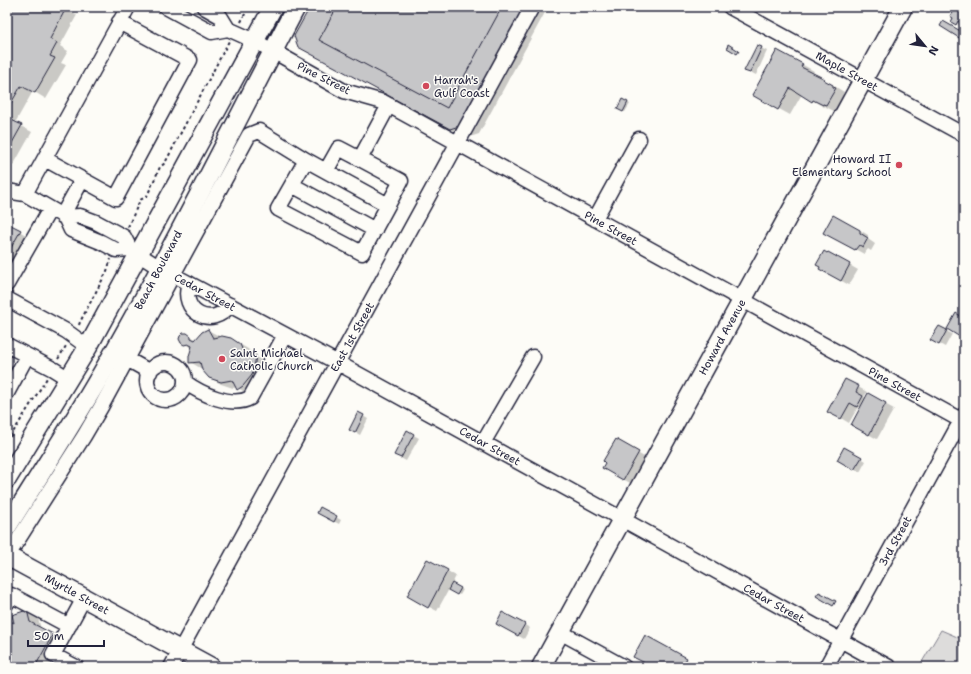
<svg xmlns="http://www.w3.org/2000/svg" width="971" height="674" viewBox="0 0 971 674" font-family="'Shantell Sans',sans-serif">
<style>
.green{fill:#dddcdb;stroke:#807f8b}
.shadow{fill:#0003}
.building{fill:#c6c6c8;stroke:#22223b}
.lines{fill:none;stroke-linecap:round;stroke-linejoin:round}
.minor-casing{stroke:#22223b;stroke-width:17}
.major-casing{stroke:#22223b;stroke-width:21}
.path{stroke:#22223b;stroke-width:2;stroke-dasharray:3 3;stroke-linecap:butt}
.minor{stroke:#fdfcf7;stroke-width:14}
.major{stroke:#fdfcf7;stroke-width:18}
.poi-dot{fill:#d1495b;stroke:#fdfcf7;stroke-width:1.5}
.labels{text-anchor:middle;stroke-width:3;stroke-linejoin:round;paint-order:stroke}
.street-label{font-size:11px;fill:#22223b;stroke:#fdfcf7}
.poi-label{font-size:11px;fill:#22223b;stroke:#fdfcf7;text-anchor:start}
</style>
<rect width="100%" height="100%" fill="#fdfcf7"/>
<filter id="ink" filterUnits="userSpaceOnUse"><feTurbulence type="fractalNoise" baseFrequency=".025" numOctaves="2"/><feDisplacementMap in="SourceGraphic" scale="8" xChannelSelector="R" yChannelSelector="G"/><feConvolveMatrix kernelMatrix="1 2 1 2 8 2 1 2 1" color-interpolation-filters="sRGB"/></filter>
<g filter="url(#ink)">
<path class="green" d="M941,630l21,9 2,-2v30h-45z"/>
<path class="shadow" d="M7,7h57l13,8 -17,31 8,5 -7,12 5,2 -20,34 -13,-8 -18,32 17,9 -19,34 -6,-3z
M311,7h237l-69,127 -12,4 -151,-82z
M956,7h8v21l-11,-7z
M757,46l10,5 -11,24 -10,-5z
M778,51l36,20 -1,2 31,19 -1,2 3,2 -8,15 -3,-2 -1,2 -10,-5v1l-22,-13 -12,21 -36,-20z
M623,100l7,4 -5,8 -7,-4z
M7,224l24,14 -24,43z
M860,230l8,5v4l7,5 -4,7 -3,-2 -4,5 -31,-17z
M829,253l29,17 -9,15 -29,-16z
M964,319v19l-16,-9z
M939,327l13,7 -7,13 -13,-7z
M208,330l11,6 1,2 16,4 12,7 6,7 12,6 -17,33 -12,-8 -4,1 -12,-4 -12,-7 -7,-8 -12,-7 2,-14 -10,-6 5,-8 10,6z
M846,380l21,12 -3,5 2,1 2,-3 26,14 -17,30 -25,-14 9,-16 -3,-2 -9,16 -20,-12z
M358,413l10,6 -8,16 -10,-6z
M408,432l11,6 -13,23 -11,-6z
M616,441l30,17 -14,26 -29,-16z
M844,448l22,13 -6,11 -22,-13z
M321,509l20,11 -2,4 -21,-11z
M428,560l28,16 -4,8 11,6 -3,5 -11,-6 -12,22 -29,-15z
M27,612l11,6 3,11 22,13 -14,25h-42v-45l9,3z
M503,613l27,15 -6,11 -27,-15z
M686,659l8,5 -2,3h-38z"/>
<path class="building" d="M7,7l59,1 -16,31 7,4 -7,13 5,2 -20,35 -14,-7 -14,24z
M310,7h216l-64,118 -12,4 -152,-82 -4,-11z
M337,7h165l-55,101 -128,-68z
M955,7h9v18l-6,-4 -2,4 -5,-3 2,-4 -3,-2z
M943,21l21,12v8l-24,-15z
M728,44l11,7 -2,3 -10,-6z
M757,45l5,2 -12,26 -6,-2z
M777,50l26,14 -2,3 24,12 -1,1 9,5v2l3,1 -10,17 -3,-1v1l-10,-5 -1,2 -22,-14 -12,22 -26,-15z
M622,99l6,3 -5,10 -6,-3z
M7,118l15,7 -15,27z
M833,215l27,15v3l8,5 -5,9 -4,-2 -4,5 -32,-17z
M7,223l14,7 -14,25z
M824,251l3,2 1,-1 22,12 -9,17 -22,-12 1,-2 -4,-2z
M956,313l8,5v11l-4,8 -13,-8z
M939,326l8,4 -8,15 -9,-5z
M208,329l5,9 9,-2 9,2 9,6 5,12 11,-1 -2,14 -2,6 -9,11 -6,4 -5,-10 -11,2 -12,-4 -7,-8 -2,-8 -11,1v-7l3,-10 -4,-2 -4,1 -3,-2 -2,-4 1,-3 3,-3h4l4,3v2l4,2 7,-8z
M845,379l14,7 -3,6 7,4 -6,11 -7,-4 -9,16 -14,-7z
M868,393l18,10 -17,32 -18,-10z
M358,412l6,3 -9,18 -6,-3z
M407,430l7,4 -13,24 -7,-3z
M616,439l23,13 -16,28 -21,-12 3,-5 -2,-2z
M844,447l18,10 -8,13 -17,-10z
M320,507l17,9 -3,6 -17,-9z
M427,559l21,11 -20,38 -21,-12z
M452,583l9,5 -4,7 -9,-5z
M819,592l17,9 -3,5 -17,-10z
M27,610l3,12 23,12 -18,33h-28v-48l7,4 -2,-8z
M502,612l23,12 -7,12 -22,-12z
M645,635l42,23 -5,9h-29l-20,-10z"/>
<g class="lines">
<defs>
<path id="minor" d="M166,7l46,25 16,-3 7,3 20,9 89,50 39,11 581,320
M204,7l16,9 8,13
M730,7l234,128
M45,159l71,39 74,-138 -71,-38
M306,160l82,45
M326,171l13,-23 21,11
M292,185l83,45
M7,191l18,3
M62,216l20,-36
M65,217l15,-1 16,6 28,15 6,12 -14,1 -15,-8 -30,-12 -6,-13 -40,-23 103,-187
M595,219l44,-80
M130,249l30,19 178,95 284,156 267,148
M189,283c-10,29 23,47 41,22
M7,284l43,-75
M7,299l59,32 22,16
M7,345l46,24 16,10
M127,359l23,13
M147 381a19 19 0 1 1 38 0a19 19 0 1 1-38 0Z
M185,382c16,12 47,26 65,16l35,-63
M7,393l20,-37
M483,443l50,-86
M7,557l77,-121 17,-29 148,-272 10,-4 47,29 -28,49 84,44 39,-72 -41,-22 29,-54
M7,603l4,-8 58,31
M560,632l64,35
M76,667l-23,-12 31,-57
M171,667l361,-660
M826,667l138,-252"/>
<path id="major" d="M7,479l81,-132 185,-340
M7,527c32,-51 65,-102 95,-154 69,-120 130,-244 194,-366
M7,556l204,111
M541,667l362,-660"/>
</defs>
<use href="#minor" class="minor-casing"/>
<use href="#major" class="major-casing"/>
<path class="path" d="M241,22l4,-8 2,-7
M128,227l12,-27 7,-4 13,-29 5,-4 64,-122
M79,325l1,-3 27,-51 4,-12
M58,359l8,-13
M7,442l40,-64"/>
<use href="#minor" class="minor"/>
<use href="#major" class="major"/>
</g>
</g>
<g class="poi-dot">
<circle cx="426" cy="86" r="4"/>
<circle cx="899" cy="165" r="4"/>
<circle cx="222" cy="359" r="4"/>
</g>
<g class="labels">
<g class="street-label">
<text transform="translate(847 71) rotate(29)" y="4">Maple Street</text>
<text transform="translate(324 78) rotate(27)" y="4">Pine Street</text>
<text transform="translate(611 228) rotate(29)" y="4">Pine Street</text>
<text transform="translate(158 270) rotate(-62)" y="4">Beach Boulevard</text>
<text transform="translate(205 292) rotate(28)" y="4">Cedar Street</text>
<text transform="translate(352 337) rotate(-61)" y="4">East 1st Street</text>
<text transform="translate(722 337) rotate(-61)" y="4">Howard Avenue</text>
<text transform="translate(895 384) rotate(29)" y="4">Pine Street</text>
<text transform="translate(490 446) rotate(29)" y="4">Cedar Street</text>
<text transform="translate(895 541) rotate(-61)" y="4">3rd Street</text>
<text transform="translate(77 594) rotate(29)" y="4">Myrtle Street</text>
<text transform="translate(774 603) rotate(29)" y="4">Cedar Street</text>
</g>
<g class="poi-label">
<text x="434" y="84">Harrah's<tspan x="434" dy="13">Gulf Coast</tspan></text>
<text x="891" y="163" text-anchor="end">Howard II<tspan x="891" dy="13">Elementary School</tspan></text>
<text x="230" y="357">Saint Michael<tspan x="230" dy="13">Catholic Church</tspan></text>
</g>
</g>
<rect width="971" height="674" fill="none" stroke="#fdfcf7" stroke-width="24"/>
<rect x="12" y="12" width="947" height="650" fill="none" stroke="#22223b" stroke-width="1.5" filter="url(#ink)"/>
<g transform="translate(925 46) rotate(119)" stroke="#fdfcf7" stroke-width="3" paint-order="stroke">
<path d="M0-3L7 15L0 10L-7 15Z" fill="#22223b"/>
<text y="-6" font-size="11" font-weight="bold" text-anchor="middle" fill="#22223b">N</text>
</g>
<path d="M28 640v6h76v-6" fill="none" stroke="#22223b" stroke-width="2"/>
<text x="34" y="640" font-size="12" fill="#22223b" stroke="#fdfcf7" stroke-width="3" paint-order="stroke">50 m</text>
</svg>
